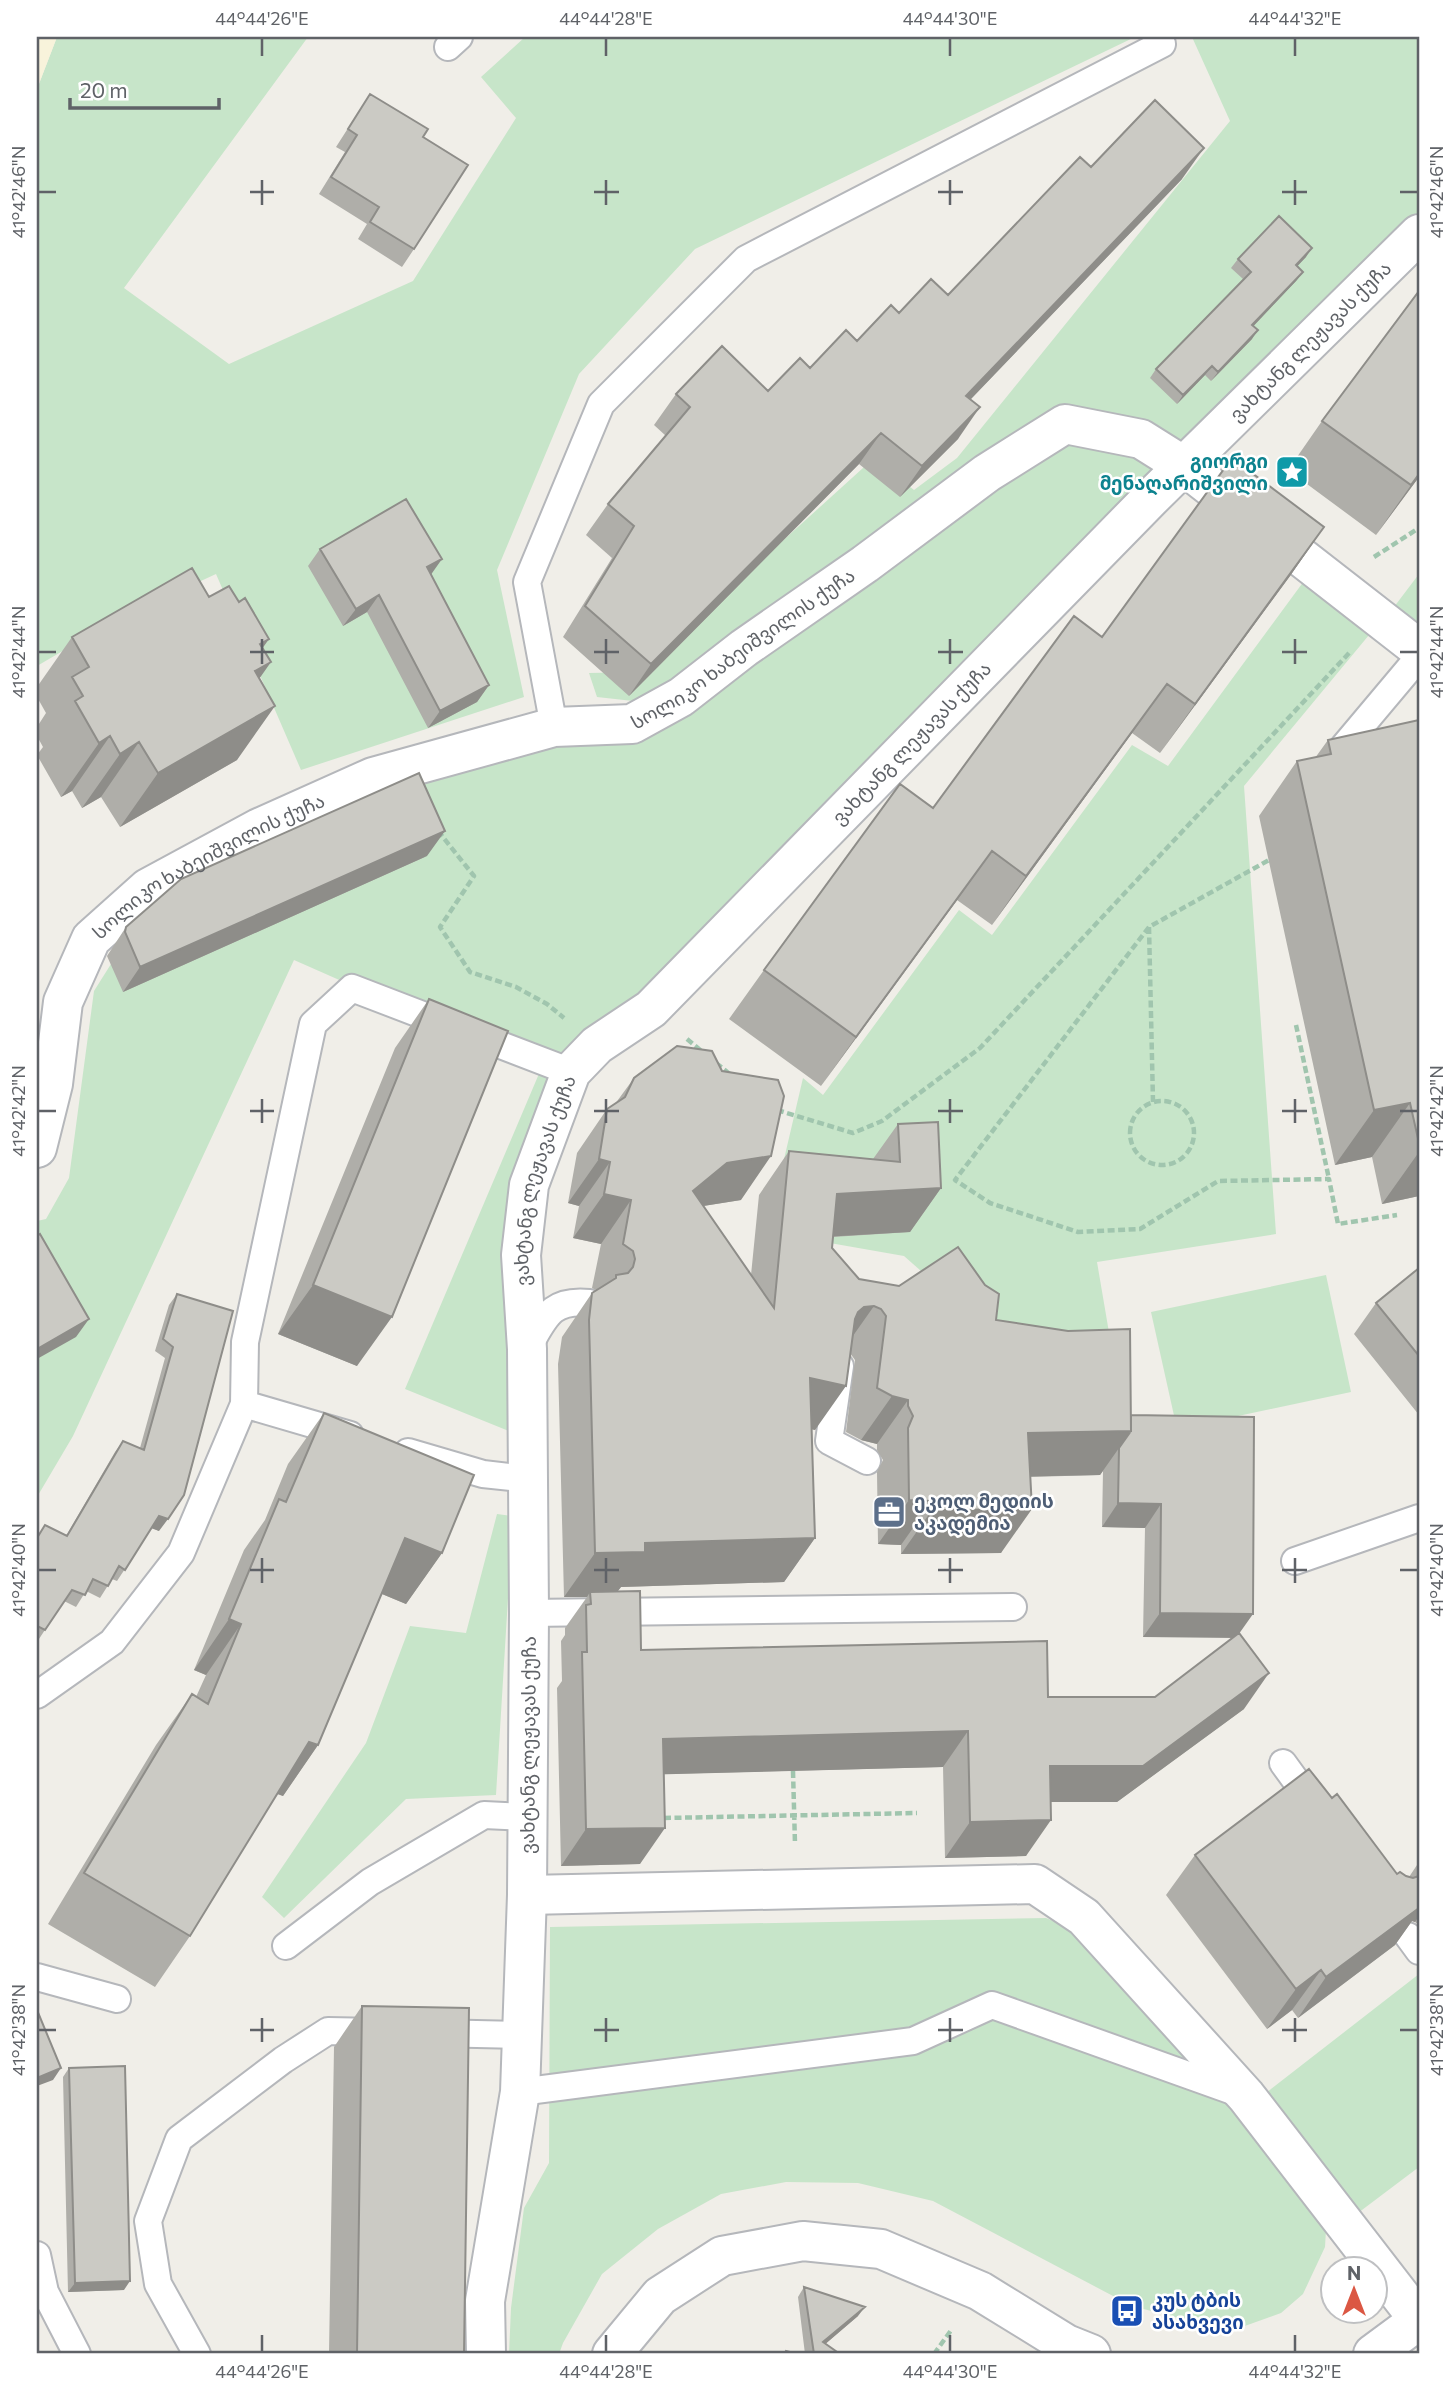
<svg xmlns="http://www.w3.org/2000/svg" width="1456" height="2391" viewBox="0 0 1456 2391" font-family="Commissioner,'Noto Sans Georgian',sans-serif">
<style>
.green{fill:#c7e5c9}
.sand{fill:#f8f3db}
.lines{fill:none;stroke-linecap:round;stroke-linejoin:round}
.lane-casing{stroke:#b5b7bb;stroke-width:30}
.street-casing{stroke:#b5b7bb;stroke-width:42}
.secondary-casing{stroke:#b4b6bb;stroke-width:42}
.path{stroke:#a0c5ae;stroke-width:4.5;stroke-dasharray:7 3.5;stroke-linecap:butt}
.lane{stroke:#fff;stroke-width:26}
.street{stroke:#fff;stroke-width:38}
.secondary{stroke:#fff;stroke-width:38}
.wall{fill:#afaea9;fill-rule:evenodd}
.shaded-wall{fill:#8e8d89}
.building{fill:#cbcac4;stroke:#8e8d89;stroke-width:2}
.ticks{fill:none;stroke:#5f6267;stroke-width:2.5}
.labels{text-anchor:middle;stroke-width:5;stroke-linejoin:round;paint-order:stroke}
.street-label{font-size:19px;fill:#5f6267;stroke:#fff}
.culture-label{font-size:19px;font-weight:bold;fill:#0d838f;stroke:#fff;text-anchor:end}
.service-label{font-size:19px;font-weight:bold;fill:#4e5e75;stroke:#fff;text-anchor:start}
.transit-label{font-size:19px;font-weight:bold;fill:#164399;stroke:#fff;text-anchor:start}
.neatline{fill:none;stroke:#5f6267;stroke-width:2.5}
.ticks-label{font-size:18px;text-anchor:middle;fill:#5f6267}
</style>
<rect width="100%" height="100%" fill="#f0eee8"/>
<path class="green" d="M57,37h251l-184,251 105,76 184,-83 103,-163 -35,-41 44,-40h610l-440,212 -116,125 -82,196 27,127 -223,73 -85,-196 -102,47 -77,45v-577z
M1192,37h227v197l-233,217 -25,-23 -80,-16 -409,271 -39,18 -36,-4 -8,-24 49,-1 236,-214 40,32 43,-32 273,-337z
M1066,437h27l73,33 -568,579 -82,192v193l-111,-45 136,-320 -247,-109 -221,476 -36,61v-276l9,-2 23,-41 25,-187 46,-73 183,-102 228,-76 77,-4z
M1419,574v53l-25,-20z
M1304,581l65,54 -125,151 32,448 -179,28 15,88 -107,-5 -101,-89 -137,-24 36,-154 20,17 136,-185 33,25 140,-190 36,21z
M1326,1275l25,117 -174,37 -26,-117z
M497,1514l16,2 -17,279 -90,4 -122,119 -22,-21 104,-154 44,-117 56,7z
M1046,1918l39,16 242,279 -2,34 -22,47 -22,19 -39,14 -56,-7 -54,-14 -199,-105 -75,-18 -72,-1 -65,12 -63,35 -56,45 -39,69 -4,11h-50l2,-46 13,-100 25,-45 1,-236z
M1419,1974v193l-65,49 -92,-120z"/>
<path class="sand" d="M37,37h20l-20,52z"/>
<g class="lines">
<defs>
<path id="lane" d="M448,47l11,-10
M554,727l-27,-145 74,-178 145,-145 416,-215
M1335,757l84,-100
M527,1349c18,-30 22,-50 62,-46
M840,1366l-11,75 38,20
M244,1404l1,-62 68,-318 39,-36 219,84
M408,1452l75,22 45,5
M1295,1561l124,-43
M529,1613l484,-6
M37,1695l75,-53 69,-89 63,-149 106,31
M1283,1763l32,44
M1408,1936l11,15
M286,1946l84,-64 114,-67 43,2
M37,1977l80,22
M432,2033l90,2
M520,2092l393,-51 79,-36 249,89
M37,2255l8,37 32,62
M197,2354l-39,-70 -10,-63 31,-82 104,-79 45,-29 51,1"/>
<g id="street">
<path id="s1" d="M37,1148l16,-64 10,-82 28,-63 57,-51 111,-60 114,-51 181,-50 78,-3 49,-27 63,-49 121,-84 122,-91 78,-49 76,15 43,27 235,183"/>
<path d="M527,1895l508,-11 49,33 162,179 173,224"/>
<path id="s2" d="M486,2354l-1,-53 35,-209 7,-197 2,-282 -2,-264 -6,-94 8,-70 42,-113 26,-27 54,-36 499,-510 269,-265"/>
<path d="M612,2354l48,-58 62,-40 81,-15 78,8 99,42 86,53 25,10"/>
</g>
<path id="secondary" d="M1373,2354l46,-34"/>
</defs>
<use href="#lane" class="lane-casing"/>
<use href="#street" class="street-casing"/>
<use href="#secondary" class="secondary-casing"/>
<path class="path" d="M1374,557l45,-29
M438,831l36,45 -34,51 30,45 46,15 31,17 17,14
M1149,927l-194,253 35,23 88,29 62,-3 78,-48 111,-2 9,45 59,-9
M1296,1025l33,154
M687,1039l17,14
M716,1063l15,12
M1130 1133a32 32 0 1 1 64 0a32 32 0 1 1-64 0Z
M1153,1102l-4,-175 120,-67
M777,1110l76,23 29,-12 98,-73 370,-396
M793,1771l2,73
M664,1818l253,-5
M934,2354l18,-25"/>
<use href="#lane" class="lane"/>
<use href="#street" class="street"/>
<use href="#secondary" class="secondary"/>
</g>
<path class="wall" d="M370,94l53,43 -9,112 -12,18 -44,-28 9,-15 -48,-30 26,-42 -9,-5z
M1091,167l91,12 -211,220 -13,40 -58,58 -41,-33 -230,232 -66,-59 49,-79 -26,-23 22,-31 58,-68 -12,-11 22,-31 92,-3 42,-23 47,-27 42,-28 49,-18z
M1306,257l-9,9 6,6 -7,9 -43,45 -1,13 -41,42 -6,-6 -28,29 -27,-26 6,-9 87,-90 -12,-11 7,-9z
M1419,291v186l-43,58 -88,-65 34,-49z
M1324,527l-34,49 -130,177 -28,-20 -140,192 -35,-25 -136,186 -92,-67 35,-49 169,-162 169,-171z
M320,549l111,25 58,111 -12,17 -49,26 -61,-116 -24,14 -35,-60z
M209,597l54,51 -4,31 -22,81 -117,67 -19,-30 -19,11 -10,-17 -11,6 -24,-42 6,-8 -6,-11v-9l9,-14 -9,-16v-10l35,-50z
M1419,720v476l-37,8 -10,-47 -37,8 -76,-349 38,-55 18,-3 13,-18z
M427,856l-304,136 -16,-36 19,-29z
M429,999l-72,367 -79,-32 117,-286z
M634,1078l107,122 -38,6 48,69 8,-80 30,-44 84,8 25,-35 43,64 -31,44 -77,5 -1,11 27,31 137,41 135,95 108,219 5,75 -127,93h-66l-25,54 -81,2 -2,-91 -279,7 -24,90 -79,2 -4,-178 5,-7 -1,-40 4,-6v-7l22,-31h-23l-6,-233 4,-27 30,-44 4,-3 -4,-2 9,-44 -28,-6 6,-32 -11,-3 9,-50 30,-44 8,-5zM850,1353l5,7 -9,72 15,8 16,4v6l6,10 -6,12 1,72 23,1v9l100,-1 29,-76 70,-2 3,-4 -1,56 43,1 -2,109h90l-78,60h-107l-407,-47 -24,-58 4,-5 163,-5 31,-44 -3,-109 3,1z
M1419,1268v147l-65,-81 22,-31z
M177,1294l-18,237 -7,-3 -35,53 -5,-2 -12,19 -14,-7 -10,16 -12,-6 -27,41v-104l29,-2 49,-84 8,-11 17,7 25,-90 -10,-7 14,-46z
M324,1413l118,140 -36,51 -24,-10 -64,151 -35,51 -6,-2 -87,142 -35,51 -107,-63 108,-179 36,-51 4,3 10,-22 -12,-5 50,-120 21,-30 23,-56z
M1332,1798l65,76 12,3 10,-15v63l-4,-3 -3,-1 -17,24 -97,73 -6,-8 -25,19 -101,-134 29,-40z
M362,2006l102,348h-135l5,-307z
M69,2068l55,222 -56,2 -5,-215z
M804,2287l54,29 -33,28 15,10h-35l-7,-57z"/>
<path class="shaded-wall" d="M1204,148l-22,31 -238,248 22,-31z
M1312,248l-6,9 -16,17 6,-9z
M1303,272l-7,9 -50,53 6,-9z
M1258,330l-6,9 -41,42 7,-9z
M1212,366l-7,9 -28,29 6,-9z
M980,407l-22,32 -58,58 22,-31z
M881,433l-22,31 -230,232 22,-32z
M1419,474v3l-43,58 35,-50z
M1324,527l-34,49 -130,177 35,-49z
M442,559l-12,17 -3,-9z
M379,595l-12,17 -24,14 13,-17z
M269,639l-38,54 29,-49z
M271,662l-38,54 22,-45z
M1167,684l-35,49 -140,192 34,-49z
M489,685l-12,17 -49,26 12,-17z
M275,706l-38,54 -117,67 38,-54z
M110,736l-38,55 -11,6 38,-54z
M139,742l-38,55 -19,11 38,-54z
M445,831l-18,25 -304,136 17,-25z
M992,851l-35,49 -136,186 35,-49z
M1410,1103l-38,54 -37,8 39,-55z
M1419,1152v44l-37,8z
M771,1156l-30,44 -44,7 -4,-16 34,-28z
M599,1159l11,3 -31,44 -11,-3z
M941,1188l-31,44 -104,6 31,-44z
M604,1194l27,6 -30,44 -28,-6z
M313,1285l79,32 -35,49 -79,-32z
M874,1306l-31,44 15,-38 6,-5z
M89,1319l-13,18 -39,22v-10z
M810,1378l36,8 -31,44 -36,-8z
M892,1396l16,4 -31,44 -16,-4z
M1131,1431l-31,44 -102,2 30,-44z
M909,1500l23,1 -31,44 -23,-1z
M1118,1503l43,1 -16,24 -43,-1z
M1032,1509l-31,44 -100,1 31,-44z
M159,1516l9,3 -9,12 -8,-3z
M405,1538l37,15 -36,51 -36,-15z
M815,1538l-31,44 -163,5 -7,9 -24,-4 -3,5h-23l31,-44 50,-10z
M1160,1613l93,1 -17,24 -93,-1z
M229,1619l12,5 -35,51 -12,-5z
M1269,1673l-25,36 -127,93h-93l26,-36z
M968,1731l-25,36 -306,8 26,-36z
M309,1742l9,3 -35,51 -10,-4z
M1051,1820l-25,36 -81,2 25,-36z
M665,1828l-25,36 -79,2 25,-37z
M1419,1893v23l-4,6 -3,-1 -17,24 -97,73 28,-41z
M1321,1970l-29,40 -25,19 29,-40z
M61,2068l-8,12 -16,6v-8z
M130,2281l-6,9 -56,2 7,-9z
M865,2307l-7,9 -42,36 7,-10z"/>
<path class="building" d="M370,94l58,35 -5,8 45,28 -54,84 -44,-27 9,-15 -48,-30 26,-42 -9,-6z
M1155,100l49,48 -238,248 14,11 -58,59 -41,-33 -230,231 -66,-58 49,-80 -26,-22 82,-97 -14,-13 46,-48 46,45 32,-33 10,10 36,-38 11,11 34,-36 8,8 32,-34 17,16 132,-138 11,10z
M1279,216l33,32 -16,17 7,7 -51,53 6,5 -40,42 -6,-6 -29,29 -27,-26 95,-97 -13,-13z
M1419,291v183l-8,11 -89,-64z
M1232,458l92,69 -129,177 -28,-20 -141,192 -34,-25 -136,186 -92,-67 136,-186 33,24 141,-192 28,21z
M406,499l36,60 -15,8 62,118 -49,26 -61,-116 -23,14 -36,-60z
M192,568l17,29 20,-11 10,16 6,-4 24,41 -9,5 11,18 -16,9 20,35 -117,67 -19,-31 -19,12 -10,-18 -11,7 -24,-42 8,-5 -11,-19 17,-10 -17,-30z
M1419,720v423l-9,-40 -36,7 -77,-349 34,-7 -3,-14z
M419,773l26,58 -305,136 -15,-35 1,-5 55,-48z
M429,999l79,32 -116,286 -79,-32z
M677,1046l35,5 10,20 56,9 6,16 -13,60 -44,7 -34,28 81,117 15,-157 111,11 -2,-38 40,-2 3,66 -104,6 -5,54 27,31 40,7 59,-39 27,38 14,9 -3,26 72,11 62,-2 1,102 -103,2 4,76 -100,1v-9l-23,-1 -1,-72 5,-12 -5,-10v-6l-16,-4 -15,-8 9,-72 -5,-7 -7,-3 -10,1 -6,5 -3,7 -9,67 -36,-8 5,160 -170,5v9l-50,1 -6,-233 3,-27 24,-15v-3l12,-2 5,-6 2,-8 -2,-8 -10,-7 8,-44 -27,-6 6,-32 -11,-3 8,-50 18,-12 9,-19z
M40,1234l49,85 -52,30v-113z
M1419,1268v88l-43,-53z
M177,1294l56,17 -49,184 -16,24 -9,-3 -34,54 -6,-4 -11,20 -15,-7 -8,16 -13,-5 -27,40 -8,-4v-88l8,-13 22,11 56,-95 21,9 29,-103 -10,-8z
M324,1413l150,62 -32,78 -37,-15 -87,207 -9,-3 -119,194 -106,-63 108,-179 16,10 33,-80 -12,-5 50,-120 7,3z
M1131,1415l123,2 -1,197 -93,-1 1,-109 -43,-1 1,-55 12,-17z
M640,1591l1,59 406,-9 1,56h107l84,-64 30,40 -126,93h-93l1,54 -81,2 -2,-91 -305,8 2,89 -79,1 -4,-177h5l-1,-47 5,-1 -1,-12z
M1309,1769l23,29 5,-4 60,80 3,-2 6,4 7,2 6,-2v32l-93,69 -5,-7 -25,19 -101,-134z
M362,2006l107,2 -5,346h-107z
M37,2010l24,58 -24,10z
M125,2066l5,215 -55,2 -6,-215z
M804,2287l61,20 -42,35 17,12h-26z
M786,2351l12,3h-14z"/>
<path class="ticks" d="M262,38v18M606,38v18M950,38v18M1295,38v18M262,180v25M606,180v25M950,180v25M1295,180v25M38,192h18M250,192h24M594,192h25M938,192h25M1282,192h25M1400,192h18M262,639v25M606,639v25M950,639v25M1295,639v25M38,652h18M250,652h24M594,652h25M938,652h25M1282,652h25M1400,652h18M262,1099v24M606,1099v24M950,1099v24M1295,1099v24M38,1111h18M250,1111h24M594,1111h25M938,1111h25M1282,1111h25M1400,1111h18M262,1558v25M606,1558v25M950,1558v25M1295,1558v25M38,1570h18M250,1570h24M594,1570h25M938,1570h25M1282,1570h25M1400,1570h18M262,2018v24M606,2018v24M950,2018v24M1295,2018v24M38,2030h18M250,2030h24M594,2030h25M938,2030h25M1282,2030h25M1400,2030h18M262,2335v17M606,2335v17M950,2335v17M1295,2335v17"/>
<defs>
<symbol id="sight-square" viewBox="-11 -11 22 22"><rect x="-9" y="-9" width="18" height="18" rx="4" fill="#0f9aa8" stroke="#fff"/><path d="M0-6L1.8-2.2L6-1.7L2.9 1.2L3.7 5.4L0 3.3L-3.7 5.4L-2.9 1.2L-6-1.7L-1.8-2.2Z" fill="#fff"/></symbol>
<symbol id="office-square" viewBox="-11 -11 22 22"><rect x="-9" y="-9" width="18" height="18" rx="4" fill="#5c6f8a" stroke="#fff"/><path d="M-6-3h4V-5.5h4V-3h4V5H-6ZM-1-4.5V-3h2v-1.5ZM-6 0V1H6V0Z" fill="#fff"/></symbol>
<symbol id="bus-square" viewBox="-11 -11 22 22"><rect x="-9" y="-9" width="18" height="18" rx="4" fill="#1a4fb4" stroke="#fff"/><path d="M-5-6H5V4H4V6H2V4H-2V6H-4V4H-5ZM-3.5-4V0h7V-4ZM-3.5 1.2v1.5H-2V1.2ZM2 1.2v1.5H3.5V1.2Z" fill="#fff"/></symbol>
</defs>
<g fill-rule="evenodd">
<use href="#sight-square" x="1273" y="453" width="38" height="38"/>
<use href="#office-square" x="870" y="1493" width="38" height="38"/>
<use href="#bus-square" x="1108" y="2292" width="38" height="38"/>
</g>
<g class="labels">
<g class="street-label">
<text dy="7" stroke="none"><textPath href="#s2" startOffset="2334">ვახტანგ ლეჟავას ქუჩა</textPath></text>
<text dy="7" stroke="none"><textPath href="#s1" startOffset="945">სოლიკო ხაბეიშვილის ქუჩა</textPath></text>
<text dy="7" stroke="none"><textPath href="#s2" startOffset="1768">ვახტანგ ლეჟავას ქუჩა</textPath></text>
<text dy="7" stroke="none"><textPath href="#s1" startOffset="357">სოლიკო ხაბეიშვილის ქუჩა</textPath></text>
<text dy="7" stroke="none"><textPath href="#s2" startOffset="1180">ვახტანგ ლეჟავას ქუჩა</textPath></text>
<text dy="7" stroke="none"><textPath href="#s2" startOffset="612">ვახტანგ ლეჟავას ქუჩა</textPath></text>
</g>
<g class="culture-label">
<text x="1268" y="468">გიორგი<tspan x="1268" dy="22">მენაღარიშვილი</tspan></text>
</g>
<g class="service-label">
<text x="914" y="1508">ეკოლ მედიის<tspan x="914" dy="22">აკადემია</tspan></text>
</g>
<g class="transit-label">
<text x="1152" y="2307">კუს ტბის<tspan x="1152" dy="22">ასახვევი</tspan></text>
</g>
</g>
<rect width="1456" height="2391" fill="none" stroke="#ffffff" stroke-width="77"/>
<g transform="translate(1354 2290)"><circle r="33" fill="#ffffff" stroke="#bfc0c2" stroke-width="2"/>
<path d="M0-5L12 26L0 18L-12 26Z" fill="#db5743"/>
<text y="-10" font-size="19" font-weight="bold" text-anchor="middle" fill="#5f6267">N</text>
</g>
<path d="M70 98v10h149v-10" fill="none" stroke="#5f6267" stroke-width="3.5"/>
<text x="80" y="98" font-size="21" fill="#5f6267" stroke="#ffffff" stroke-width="5" paint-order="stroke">20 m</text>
<rect x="38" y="38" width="1380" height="2314" class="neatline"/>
<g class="ticks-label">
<text x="262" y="25">44°44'26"E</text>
<text x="606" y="25">44°44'28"E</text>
<text x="950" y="25">44°44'30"E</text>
<text x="1295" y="25">44°44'32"E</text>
<text transform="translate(19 192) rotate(-90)" y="6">41°42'46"N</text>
<text transform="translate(1437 192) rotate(-90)" y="6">41°42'46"N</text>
<text transform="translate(19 652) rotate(-90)" y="6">41°42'44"N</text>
<text transform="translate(1437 652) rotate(-90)" y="6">41°42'44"N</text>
<text transform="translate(19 1111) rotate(-90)" y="6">41°42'42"N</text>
<text transform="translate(1437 1111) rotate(-90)" y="6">41°42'42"N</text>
<text transform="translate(19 1570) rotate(-90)" y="6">41°42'40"N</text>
<text transform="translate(1437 1570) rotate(-90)" y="6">41°42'40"N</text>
<text transform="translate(19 2030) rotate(-90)" y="6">41°42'38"N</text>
<text transform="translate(1437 2030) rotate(-90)" y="6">41°42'38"N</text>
<text x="262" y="2378">44°44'26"E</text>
<text x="606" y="2378">44°44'28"E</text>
<text x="950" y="2378">44°44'30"E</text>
<text x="1295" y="2378">44°44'32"E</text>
</g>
</svg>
